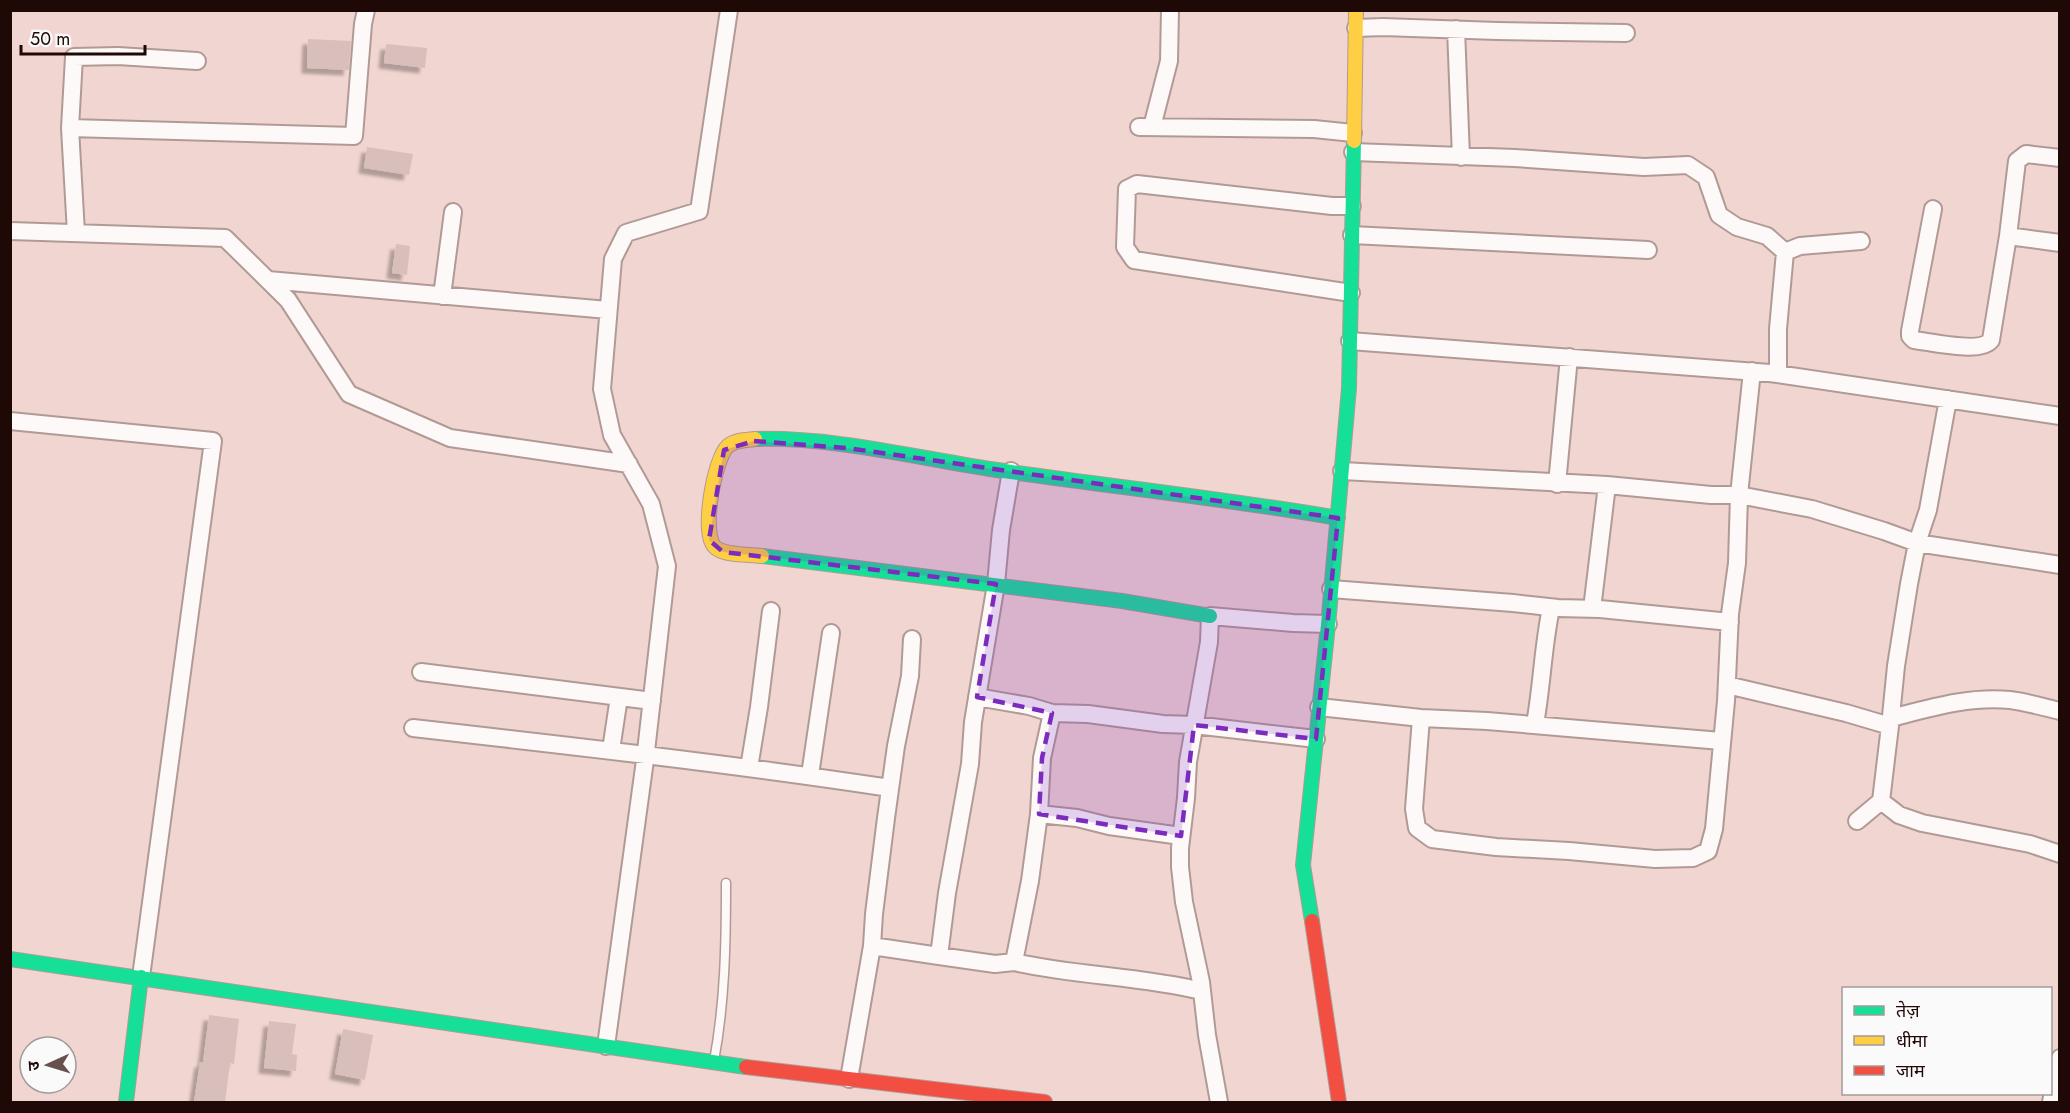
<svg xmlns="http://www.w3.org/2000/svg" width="2070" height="1113" viewBox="0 0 2070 1113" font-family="Jost,'Noto Sans Devanagari',sans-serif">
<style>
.building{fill:#d8bfbb;filter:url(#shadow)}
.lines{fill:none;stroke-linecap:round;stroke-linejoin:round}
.lane-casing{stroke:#b19a95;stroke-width:11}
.street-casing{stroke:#b19a95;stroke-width:20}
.fast-casing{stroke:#b19a95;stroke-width:16}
.slow-casing{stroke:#b19a95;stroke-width:16}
.jam-casing{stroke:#b19a95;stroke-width:16}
.lane{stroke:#fdf9f8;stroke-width:8}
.street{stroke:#fdf9f8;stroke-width:16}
.fast{stroke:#16e098;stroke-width:14}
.slow{stroke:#ffcf43;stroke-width:14}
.jam{stroke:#f24e42;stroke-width:14}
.marked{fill:#7b2cbf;fill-opacity:0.2;stroke:#7b2cbf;stroke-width:4.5;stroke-dasharray:12 8;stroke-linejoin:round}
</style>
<defs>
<filter id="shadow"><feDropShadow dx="-5.5" dy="5.5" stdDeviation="1.5" flood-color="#0004"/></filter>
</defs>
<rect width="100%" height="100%" fill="#f1d5d0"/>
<path class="building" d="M308,39l43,2 -2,29 -42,-2z
M386,44l41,4 -2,20 -41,-5z
M367,147l46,7 -4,21 -45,-7z
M396,244l14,2 -3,29 -15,-2z
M209,1015l30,4 -5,45 -4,-1 -5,39h-31l6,-40h3z
M269,1021l27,3 -4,30 5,1 -1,16 -32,-3z
M343,1029l30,6 -8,45 -30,-6z"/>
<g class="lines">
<defs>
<path id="lane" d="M714,1061c11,-59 12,-118 12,-178"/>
<path id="street" d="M1356,28l27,-1 114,4 129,2
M1456,29l5,128
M1139,127l175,2 39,4
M1152,127l17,-66 1,-51
M70,128l4,-71 44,-1 79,5
M1353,152l162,6 129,9 44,-2 18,12 13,38 18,12 30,9 18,16 -7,77v45
M1933,209l-23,122v5l4,4c17,2 67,14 77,0l17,-104 52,7
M10,231l215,7 63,62 61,94 101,44 179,26
M76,233l-6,-105 284,8 9,-112 3,-14
M1352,235l296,15
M2008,236l9,-75 9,-7 34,4
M1785,252l15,-6 61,-5
M268,280l340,30
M1351,293l-217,-33 -9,-13 2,-58 10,-5 195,22h20
M442,296l11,-84
M1350,341l420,32 290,43
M10,421l203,20 -72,536
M1011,471l-10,59 -5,54 -23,138 -3,42 -23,129 -8,63 56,8 19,-2
M1342,471l265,14 104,10h28l73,14 72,22 33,12 143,22
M1557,484l12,-127
M1331,589l182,14 45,5 42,1 130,13
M1592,609l15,-124
M421,672l231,29
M1727,685l119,28 44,13 6,-60 13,-82 8,-41 11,-33 20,-111
M977,697l52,9 23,7
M1319,707l102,11 66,3 234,20
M1421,718l-7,91 3,19 15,11 64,8 73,4 86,8 38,-1 15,-7 6,-22 12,-128 4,-87 7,-51 2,-68 13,-124
M1891,718c39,-10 78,-22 119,-18 16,2 33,7 50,11
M1535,724c7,-39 8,-78 16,-116
M413,728c159,18 318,36 477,60
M611,750l8,-53
M749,768l10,-61 12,-96
M810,775l21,-142
M1881,801l18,14 23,8 108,21 30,10
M1039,814l38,4 32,8 72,10
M1857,821l24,-20 9,-75
M872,946l67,10
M1202,991c-62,-15 -126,-15 -188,-29l16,-81 9,-67 3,-56 10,-45 36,1 75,10 31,1 122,14
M606,1046l39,-286 22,-194 -16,-62 -39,-69 -10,-46 11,-130 13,-26 73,-22 30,-201
M849,1079l23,-133 2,-32 12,-96 10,-72 14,-70 2,-37
M1219,1102l-12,-67 -6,-53 -17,-80 -4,-35v-19l6,-50 2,-36 21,-120 1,-26 83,7 35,1
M2051,1102l9,-44"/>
<path id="fast" d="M755,439c79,-2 158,18 235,30 116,17 233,29 348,49
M762,556l360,45 88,15
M1312,921l-9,-56 26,-250 20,-227 5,-247
M10,959l736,108
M126,1102l15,-125"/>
<path id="slow" d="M1354,141l2,-131
M755,439c-8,1 -20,1 -27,7 -14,12 -28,91 -12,102 11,8 32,6 46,8"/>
<path id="jam" d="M1312,921l27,181
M746,1067l299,35"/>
</defs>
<use href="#lane" class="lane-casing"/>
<use href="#street" class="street-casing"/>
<use href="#fast" class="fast-casing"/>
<use href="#slow" class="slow-casing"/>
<use href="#jam" class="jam-casing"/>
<use href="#lane" class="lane"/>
<use href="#street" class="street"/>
<use href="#fast" class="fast"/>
<use href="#slow" class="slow"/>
<use href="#jam" class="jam"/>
</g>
<path class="marked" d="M754,441l93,7 491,70 -22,221 -122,-14 -13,111 -142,-22 3,-56 10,-45 -75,-16 19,-113 -273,-32 -14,-12 15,-90z"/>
<rect width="2070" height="1113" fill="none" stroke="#1e0906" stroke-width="24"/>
<rect x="1842" y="987" width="210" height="108" fill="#fafafa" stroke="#a29a98" stroke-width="1.5"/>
<rect x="1854" y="1006" width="30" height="9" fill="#16e098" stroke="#a29a98" stroke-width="1.5"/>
<text x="1896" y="1017" font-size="18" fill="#1e0906">तेज़</text>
<rect x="1854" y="1036" width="30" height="9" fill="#ffcf43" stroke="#a29a98" stroke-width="1.5"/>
<text x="1896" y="1047" font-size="18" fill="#1e0906">धीमा</text>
<rect x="1854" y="1066" width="30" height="9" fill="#f24e42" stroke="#a29a98" stroke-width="1.5"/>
<text x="1896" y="1077" font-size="18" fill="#1e0906">जाम</text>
<g transform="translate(48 1065) rotate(266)"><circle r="28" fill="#fafafa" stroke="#a29a98" stroke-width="1.5"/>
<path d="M0-4.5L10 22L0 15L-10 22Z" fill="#68504d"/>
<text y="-9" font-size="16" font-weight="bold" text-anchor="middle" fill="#1e0906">उ</text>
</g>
<path d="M21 45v9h124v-9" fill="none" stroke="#1e0906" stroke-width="3"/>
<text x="30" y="45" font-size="18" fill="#1e0906" stroke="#fafafa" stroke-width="4.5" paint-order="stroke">50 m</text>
</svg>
